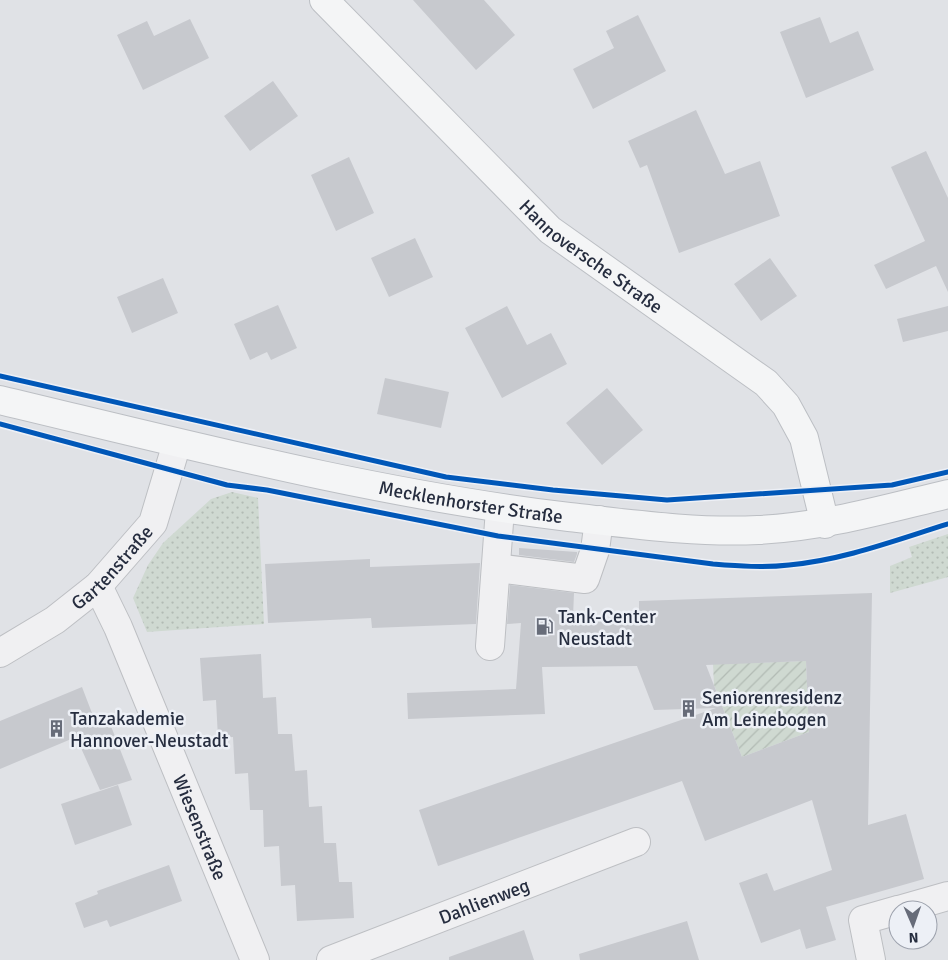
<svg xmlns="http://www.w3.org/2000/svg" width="948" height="960" viewBox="0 0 948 960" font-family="Signika,sans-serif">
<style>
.grass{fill:url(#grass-dots)}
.garden{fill:url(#garden-furrows)}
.building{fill:#c7c9ce;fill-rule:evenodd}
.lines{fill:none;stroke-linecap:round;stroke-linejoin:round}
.minor-casing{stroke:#bdbfc3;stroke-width:30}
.major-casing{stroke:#bcbfc4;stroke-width:30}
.minor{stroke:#f0f0f2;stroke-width:28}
.major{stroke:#f4f5f6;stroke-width:28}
.cycleway-casing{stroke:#edf0f6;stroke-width:8}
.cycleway{stroke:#0057b8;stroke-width:5}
.labels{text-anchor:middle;stroke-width:5;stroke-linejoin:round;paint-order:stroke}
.street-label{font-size:19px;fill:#262d3f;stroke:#edf0f6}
.poi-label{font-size:19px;fill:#262d3f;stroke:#edf0f6;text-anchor:start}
</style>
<defs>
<pattern id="grass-dots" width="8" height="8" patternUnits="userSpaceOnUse" patternTransform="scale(1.25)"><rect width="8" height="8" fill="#cfd9d1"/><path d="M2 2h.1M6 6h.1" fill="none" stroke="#b2bbb4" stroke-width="1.8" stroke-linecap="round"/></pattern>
<pattern id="garden-furrows" width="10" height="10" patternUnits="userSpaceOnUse" patternTransform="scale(1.25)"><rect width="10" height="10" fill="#cfd9d1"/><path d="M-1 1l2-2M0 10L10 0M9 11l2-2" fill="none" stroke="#b2bbb4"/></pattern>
</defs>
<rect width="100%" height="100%" fill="#e0e2e6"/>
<path class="grass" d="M232,492l26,6 6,126 -117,8 -14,-34 15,-33 15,-22 48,-44z
M948,534v43l-58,16v-27l22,-9 -3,-10z"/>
<path class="garden" d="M806,661l3,71 -67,25 -28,-72 -1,-21z"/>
<path class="building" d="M413,0h71l31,35 -39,35z
M638,15l28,56 -73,38 -20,-40 41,-21 -8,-17z
M820,17l10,26 28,-12 16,39 -68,28 -26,-66z
M190,19l19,39 -66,32 -26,-55 30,-14 7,15z
M273,81l25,35 -48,35 -26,-35z
M696,110l29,64 35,-13 20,55 -101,37 -32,-88 -7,3 -12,-27z
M926,151l22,47v94l-12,-26 -50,23 -12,-24 51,-24 -34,-74z
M349,157l25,56 -38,18 -25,-56z
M415,238l18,39 -44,20 -18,-39z
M770,258l27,38 -36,25 -27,-37z
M163,278l15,35 -46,20 -15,-36z
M278,305l19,43 -26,12 -4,-8 -17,8 -16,-36z
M507,306l20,39 24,-12 16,31 -65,34 -37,-70z
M948,306v25l-45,11 -6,-23z
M385,378l64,14 -8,36 -64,-14z
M607,388l36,42 -41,35 -36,-42z
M519,548l58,4v2l-3,8 -55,-7z
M370,559v8l110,-4 -4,61 -104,4 -1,-10 -103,5 -3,-59z
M510,585l64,8 -1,24 66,4v-20l233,-8 -4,232 38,-11 18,65 -98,28 10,33 -30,9 -6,-20 -39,14 -22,-60 28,-10 7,18 58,-21 -20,-70 -107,41 -23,-60 -244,85 -19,-56 297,-102 -62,2 -17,-44 -95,1 3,47 -137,5 -1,-26 109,-4 5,-66 -14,1zM806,661l3,71 -67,25 -36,-92z
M261,654l2,44 13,-1 2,37h14l3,37 12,-1 2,37 13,-1 2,37h12l3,39h13l2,36 -57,3 -2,-36 -14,1 -2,-40 -15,1 -1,-37h-13l-2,-37 -13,1 -2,-37 -15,1 -2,-38 -13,1 -3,-43z
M82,687l13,34 12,-5 25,64 -32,10 -24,-53 -76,32v-48z
M118,785l14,40 -57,20 -14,-41z
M169,865l13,36 -72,26 -3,-7 -23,8 -9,-25 23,-9 -1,-3z
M687,921l12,39h-119l-1,-6z
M524,930l10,30h-85v-3z"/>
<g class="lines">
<defs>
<g id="minor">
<path d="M496,568l89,11 10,-29 4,-30"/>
<path id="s1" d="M98,586l20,41 137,333"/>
<path d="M490,646l10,-137"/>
<path id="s2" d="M0,653l55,-33 43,-34 55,-63 24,-80"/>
<path d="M899,910l49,-14"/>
<path id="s3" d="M331,960l305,-118"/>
<path d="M871,960l-8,-40 35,-10"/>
</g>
<g id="major">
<path id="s4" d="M324,0l226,230 216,153 20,22 18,33 21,86"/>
<path id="s5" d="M0,400c189,45 376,94 569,117 63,7 126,16 189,13 65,-3 127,-21 190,-36"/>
</g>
</defs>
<use href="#minor" class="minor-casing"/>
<use href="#major" class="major-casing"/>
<use href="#minor" class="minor"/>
<use href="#major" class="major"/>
<defs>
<path id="cycleway" d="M0,376l446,101 107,13 114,10 225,-15 56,-13
M0,424l227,61 40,5 231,46 215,28c25,2 51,4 76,1 55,-5 107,-25 159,-41"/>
</defs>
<use href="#cycleway" class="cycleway-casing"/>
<use href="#cycleway" class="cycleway"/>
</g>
<defs>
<symbol id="fuel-bare" viewBox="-9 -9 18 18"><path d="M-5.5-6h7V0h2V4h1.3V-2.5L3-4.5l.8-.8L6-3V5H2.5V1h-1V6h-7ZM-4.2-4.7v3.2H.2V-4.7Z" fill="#676c79" stroke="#edf0f6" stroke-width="2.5" paint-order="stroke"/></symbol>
<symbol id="building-bare" viewBox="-9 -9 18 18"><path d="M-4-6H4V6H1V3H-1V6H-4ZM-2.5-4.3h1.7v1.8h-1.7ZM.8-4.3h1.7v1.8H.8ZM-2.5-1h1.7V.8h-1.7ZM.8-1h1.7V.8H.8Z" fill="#676c79" stroke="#edf0f6" stroke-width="2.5" paint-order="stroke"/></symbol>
</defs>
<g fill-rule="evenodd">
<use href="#fuel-bare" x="532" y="614" width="25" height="25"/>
<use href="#building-bare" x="676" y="696" width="25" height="25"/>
<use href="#building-bare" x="44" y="716" width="25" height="25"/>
</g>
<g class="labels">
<g class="street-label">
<text dy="7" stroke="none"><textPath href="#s4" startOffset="371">Hannoversche Straße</textPath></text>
<text dy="7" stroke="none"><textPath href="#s5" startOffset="482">Mecklenhorster Straße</textPath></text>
<text dy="7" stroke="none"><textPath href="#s2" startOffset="142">Gartenstraße</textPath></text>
<text dy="7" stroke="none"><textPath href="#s1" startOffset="262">Wiesenstraße</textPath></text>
<text dy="7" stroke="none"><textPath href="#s3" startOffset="164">Dahlienweg</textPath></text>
</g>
<g class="poi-label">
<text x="558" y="623">Tank-Center<tspan x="558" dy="22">Neustadt</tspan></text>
<text x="702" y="704">Seniorenresidenz<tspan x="702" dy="22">Am Leinebogen</tspan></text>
<text x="70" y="725">Tanzakademie<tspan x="70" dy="22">Hannover-Neustadt</tspan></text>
</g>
</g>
<g transform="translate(913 925) rotate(178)"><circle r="24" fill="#edf0f6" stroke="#9da2ad"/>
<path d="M0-4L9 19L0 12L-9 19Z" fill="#676c79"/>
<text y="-8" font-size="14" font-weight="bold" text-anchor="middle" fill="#262d3f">N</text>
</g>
</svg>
